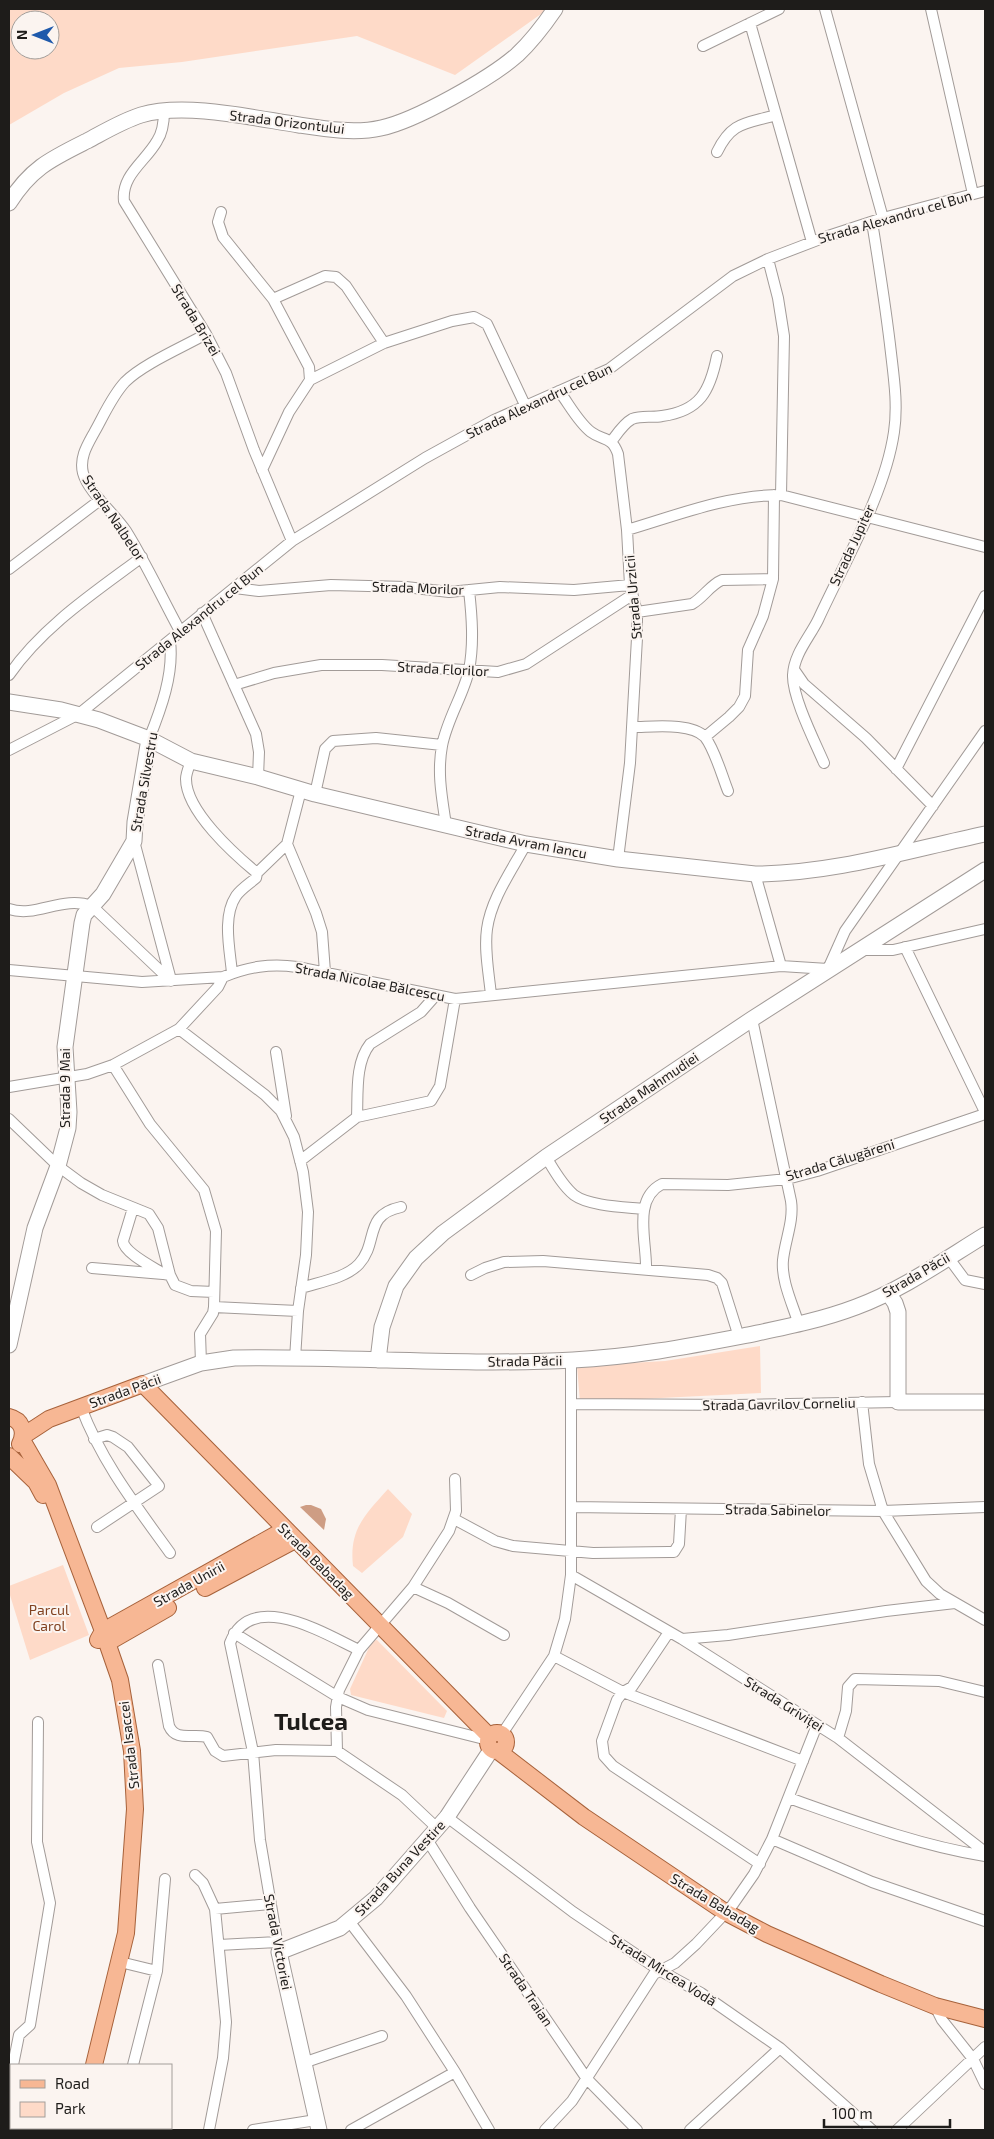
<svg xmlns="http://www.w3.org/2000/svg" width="994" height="2139" viewBox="0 0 994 2139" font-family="'Exo 2',sans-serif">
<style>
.green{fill:#fedac8;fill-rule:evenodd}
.water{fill:#ce9d84}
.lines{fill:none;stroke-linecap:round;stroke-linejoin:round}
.street-casing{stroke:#a29b98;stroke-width:12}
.secondary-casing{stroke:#a29b98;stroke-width:17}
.primary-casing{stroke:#a7623b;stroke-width:18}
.street{stroke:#fff;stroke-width:10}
.secondary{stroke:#fff;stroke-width:15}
.primary{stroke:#f7b794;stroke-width:16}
.labels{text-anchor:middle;stroke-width:4;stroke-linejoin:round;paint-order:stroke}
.street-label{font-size:14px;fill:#1e1c1a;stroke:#fbf4f0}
.park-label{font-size:14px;fill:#824321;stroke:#fbf4f0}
.town-label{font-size:24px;font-weight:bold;fill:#1e1c1a;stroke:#fbf4f0}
</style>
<rect width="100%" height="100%" fill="#fbf4f0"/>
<path class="green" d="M9,9h539l-93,66 -98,-39 -175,26 -63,6 -55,25 -55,32zM20,20h30v30h-30z
M760,1346l1,47 -181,9 -3,-36 88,-5z
M388,1489l24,25 -9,23 -41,36 -9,-7c-4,-37 12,-51 35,-77z
M63,1565l26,70 -59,25 -21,-68v-6z
M377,1640l70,71 -3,7 -93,-23 -1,-6 22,-48z"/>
<path class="water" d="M306,1505h5l10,4 5,10 -2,11 -24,-23z"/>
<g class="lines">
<defs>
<path id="street" d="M825,9l58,209
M931,9l42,185
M750,23l62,219
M703,46l76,-37
M164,111c0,11 -1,21 -7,30 -11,20 -36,34 -33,60l82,133 20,39 28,77 38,91
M717,152c15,-31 29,-28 59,-37
M221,212l-3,10 5,15 50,62 36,68 1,13 -21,32 -27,58
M768,259l10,39 6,38 -3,159
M273,299l52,-23 11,1 10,9 38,57
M310,380l74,-37 68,-22 22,-4 13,7 38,81
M559,391c10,13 19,31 32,41 12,9 21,4 27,22l9,76 3,55 7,27v26l-7,125 -12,96
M611,442c6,-8 12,-18 21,-23 10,-4 20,-1 30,-3 38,-5 48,-25 55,-60
M627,530c51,-15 100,-35 154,-35l204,52
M9,569l91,-69
M235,588l24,3 72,-6 75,2 43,5 51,-5 74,3 56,-5
M637,612l55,-8c12,-7 18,-19 30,-24l51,-1
M202,613l54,121 3,18 -1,25
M180,631c-18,-33 -34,-68 -54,-100 -11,-17 -38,-39 -43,-58 -4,-16 5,-29 12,-42 9,-16 17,-35 30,-49 18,-18 58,-35 81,-48
M795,671l9,13 62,54 67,68
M9,675c34,-49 86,-83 133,-118
M234,685l40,-12 47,-8h61l116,7 28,-8 106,-69
M633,727c19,0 58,-5 72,10 10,13 17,39 23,54
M705,737l24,-20 10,-10 6,-11 3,-46 15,-34 10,-37 1,-84
M149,739c12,-30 25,-65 21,-98
M9,750l70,-36 213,-173 133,-83 69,-38 115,-51 124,-93 35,-17 60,-23 55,-18 102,-27
M191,761c-2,6 -5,12 -5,18 0,32 48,75 71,94
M824,763c-9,-21 -32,-66 -31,-88 1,-21 16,-37 25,-55 26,-57 67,-126 76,-188 4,-27 0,-53 -3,-79 -5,-44 -12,-88 -19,-131
M896,769l89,-173
M315,794l10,-45 8,-8 43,-3 66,7
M446,825c-4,-27 -9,-52 -4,-79 5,-27 22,-52 27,-76 5,-26 3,-53 0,-80
M134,841l37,139
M287,844l29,69 6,19 3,40
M755,874l26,92
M9,909c28,9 53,-14 83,-3l79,75
M905,947l80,165
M861,950h32l92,-21
M9,970l133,12 81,-5
M232,973c-2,-23 -10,-56 4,-77 5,-7 13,-12 20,-18l1,-5 30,-29 14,-54
M491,995c-2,-21 -7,-45 -4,-66 4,-30 25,-59 39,-85
M752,1019l39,182c3,20 -6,39 -8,59 -2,21 10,45 16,65
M179,1029l86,66 16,16 13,26 9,35 5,40 -2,43 -8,56 -3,48
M276,1052l10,64
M113,1065l37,59 54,66 12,41 -2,76 -1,6 -13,21 1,29
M9,1087l78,-13 26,-9 66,-36 39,-42 5,-10c25,-10 47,-14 74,-10l158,32 326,-33 47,3 17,-38 140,-200
M357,1117c1,-24 -2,-54 13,-73l51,-32 15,-17
M9,1119l49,47 23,17 21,12 47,19 9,14 12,47 5,10 16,6 23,1
M546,1157c8,13 16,28 28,38 15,11 50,12 69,14
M300,1161l57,-44 74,-16 9,-15 15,-87
M133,1208l-10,33c1,12 30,26 41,33l6,1
M948,1257l17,23 20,4
M92,1268l71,6
M646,1269c1,-27 -14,-70 16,-85l66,1 59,-6 30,-8 168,-57
M471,1275l14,-7 19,-6 39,-1 165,14 9,3 5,5 17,54
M301,1288c19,-6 45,-10 58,-24 20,-22 4,-49 42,-57
M214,1307l84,4
M862,1402l7,62 14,47 43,70 14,13 45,26
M572,1404l164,1 162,-3
M81,1407c20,54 56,100 89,146
M94,1439l13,-4 6,2 15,10 31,39 -62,41
M571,1507l312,4 102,-4
M454,1519l41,22 18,5 80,7 76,-1h5l5,-8 2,-35
M571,1575l111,64 156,99 147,114
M413,1587l35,16 56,32
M669,1632l-37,55 -9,5 -6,8 -15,41 2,15 9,10 147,98
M234,1633l104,64 30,13 120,30
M682,1639l46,-4 158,-24 69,-8
M554,1656l69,36 180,69
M158,1665l11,61c7,16 24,7 38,11l8,14 8,5 53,-6 61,1 65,44 35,33
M502,1734l52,-78 11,-37 6,-44v-215
M838,1738l8,-27 2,-24 7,-8 84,2 46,11
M337,1751l-1,-44 3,-17 20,-40 54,-63 36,-56 7,-20 -1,-32
M789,1798c65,23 128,47 196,58
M447,1817l126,95 86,58 42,23 79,55 92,82
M772,1839l100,43 113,39
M428,1841l42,67 117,171 50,51
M195,1875l8,8 12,26 11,113 -3,36 -14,72
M215,1909l55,-5
M349,1921l57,75 49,76 34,58
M219,1945l58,-3
M279,1952l-19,-112 -7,-88 -23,-109c21,-55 95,-9 129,7
M120,1962l37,9
M935,2006l7,14 31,39 12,25
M303,2063l79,-27
M13,2065l6,-30 11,-10 20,-122 -13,-61 1,-120
M133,2065l24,-94 8,-92
M9,2085l2,-12
M9,2109l2,1
M138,2130l1,-2
M253,2130l63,-10
M351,2130l104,-58
M545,2130l27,-29 82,-127 21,-11 21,-19 35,-37 23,-33 18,-35 45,-114
M690,2130l90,-82
M897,2130l88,-83"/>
<path id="secondary" d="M9,203c22,-35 42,-44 78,-62 17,-9 35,-20 54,-26 44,-13 112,3 158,10 26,4 56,9 82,3 34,-7 110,-50 136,-73 14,-13 27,-30 38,-46
M9,702l52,8 38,10 50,19 42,22 67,16 57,17 211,50 92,15 137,15c78,0 154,-24 230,-40
M888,1293l7,10 3,9v90h87
M9,1345l26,-117 23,-62 10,-38 1,-16 -4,-65 17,-124 2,-8 19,-21 31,-53 1,-19 14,-83
M378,1360l4,-33 14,-41 20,-28 27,-25 103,-76 206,-138 233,-149
M143,1384l58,-21 33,-5c113,-2 226,8 339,2 58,-3 113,-13 170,-24 38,-8 76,-15 113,-29 46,-17 88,-47 129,-72
M319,2130l-40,-178 61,-24 36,-30 71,-81 44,-67"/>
<path id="primary" d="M9,1417c13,3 17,15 11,27
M23,1436l26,-17 94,-35 346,352
M22,1440l26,45 55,146 17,49 12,71 3,58 -9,124 -32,132
M9,1456l27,26 7,13
M205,1588l90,-48
M98,1640l5,-9 181,-101
M107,1643l61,-35
M488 1742a9 9 0 1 1 18 0a9 9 0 1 1-18 0Z
M498,1751l86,66 141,95 42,22 114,50 54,22 50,13
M77,2130l1,-2"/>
</defs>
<use href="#street" class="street-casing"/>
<use href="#secondary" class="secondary-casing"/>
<use href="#primary" class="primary-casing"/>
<use href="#street" class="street"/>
<use href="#secondary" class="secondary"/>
<use href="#primary" class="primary"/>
</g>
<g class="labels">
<g class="street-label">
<text transform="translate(287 122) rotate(7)" y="5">Strada Orizontului</text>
<text transform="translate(895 217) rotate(-16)" y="5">Strada Alexandru cel Bun</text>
<text transform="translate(196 320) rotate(59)" y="5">Strada Brizei</text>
<text transform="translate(539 401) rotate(-25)" y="5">Strada Alexandru cel Bun</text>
<text transform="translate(114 518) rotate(56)" y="5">Strada Nalbelor</text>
<text transform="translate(852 545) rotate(-65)" y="5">Strada Jupiter</text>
<text transform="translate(418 588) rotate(2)" y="5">Strada Morilor</text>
<text transform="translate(633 597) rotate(-95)" y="5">Strada Urzicii</text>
<text transform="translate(199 617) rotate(-39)" y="5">Strada Alexandru cel Bun</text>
<text transform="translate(443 669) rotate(3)" y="5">Strada Florilor</text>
<text transform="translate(144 782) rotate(-80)" y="5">Strada Silvestru</text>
<text transform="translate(526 842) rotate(11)" y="5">Strada Avram Iancu</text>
<text transform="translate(370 982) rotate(11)" y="5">Strada Nicolae Bălcescu</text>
<text transform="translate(65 1088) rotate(-90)" y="5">Strada 9 Mai</text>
<text transform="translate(649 1088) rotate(-34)" y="5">Strada Mahmudiei</text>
<text transform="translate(840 1160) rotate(-17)" y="5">Strada Călugăreni</text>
<text transform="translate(916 1275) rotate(-30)" y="5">Strada Păcii</text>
<text transform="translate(525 1361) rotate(-1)" y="5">Strada Păcii</text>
<text transform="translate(125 1391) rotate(-20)" y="5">Strada Păcii</text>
<text transform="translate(779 1404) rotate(-1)" y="5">Strada Gavrilov Corneliu</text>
<text transform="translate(778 1510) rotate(1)" y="5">Strada Sabinelor</text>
<text transform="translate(316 1561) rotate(45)" y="5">Strada Babadag</text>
<text transform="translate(189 1584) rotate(-29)" y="5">Strada Unirii</text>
<text transform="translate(784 1704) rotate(32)" y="5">Strada Griviței</text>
<text transform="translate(129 1745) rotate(-97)" y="5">Strada Isaccei</text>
<text transform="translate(400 1868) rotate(-47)" y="5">Strada Buna Vestire</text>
<text transform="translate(715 1903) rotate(31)" y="5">Strada Babadag</text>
<text transform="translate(278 1942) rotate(79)" y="5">Strada Victoriei</text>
<text transform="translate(663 1970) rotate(32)" y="5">Strada Mircea Vodă</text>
<text transform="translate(526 1990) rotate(56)" y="5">Strada Traian</text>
</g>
<g class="park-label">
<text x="49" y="1615">Parcul<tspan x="49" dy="16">Carol</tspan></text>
</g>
<g class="town-label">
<text x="311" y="1730">Tulcea</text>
</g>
</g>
<rect width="994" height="2139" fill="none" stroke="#1e1c1a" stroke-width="20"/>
<rect x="10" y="2064" width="162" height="65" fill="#fbf4f0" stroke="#a39e9a"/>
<rect x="20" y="2080" width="25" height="8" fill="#f7b794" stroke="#a39e9a"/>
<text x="55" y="2089" font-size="15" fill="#1e1c1a">Road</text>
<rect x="20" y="2102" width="25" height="15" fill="#fedac8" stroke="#a39e9a"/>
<text x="55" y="2114" font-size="15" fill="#1e1c1a">Park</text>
<g transform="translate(35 35) rotate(270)"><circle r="24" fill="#fbf4f0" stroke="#a39e9a"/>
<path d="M0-4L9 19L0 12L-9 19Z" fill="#1e59ab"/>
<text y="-8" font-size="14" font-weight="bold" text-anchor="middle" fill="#1e1c1a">N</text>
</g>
<path d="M824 2119v8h126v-8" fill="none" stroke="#1e1c1a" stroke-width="2.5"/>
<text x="832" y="2119" font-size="15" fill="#1e1c1a" stroke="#fbf4f0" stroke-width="4" paint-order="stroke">100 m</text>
</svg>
